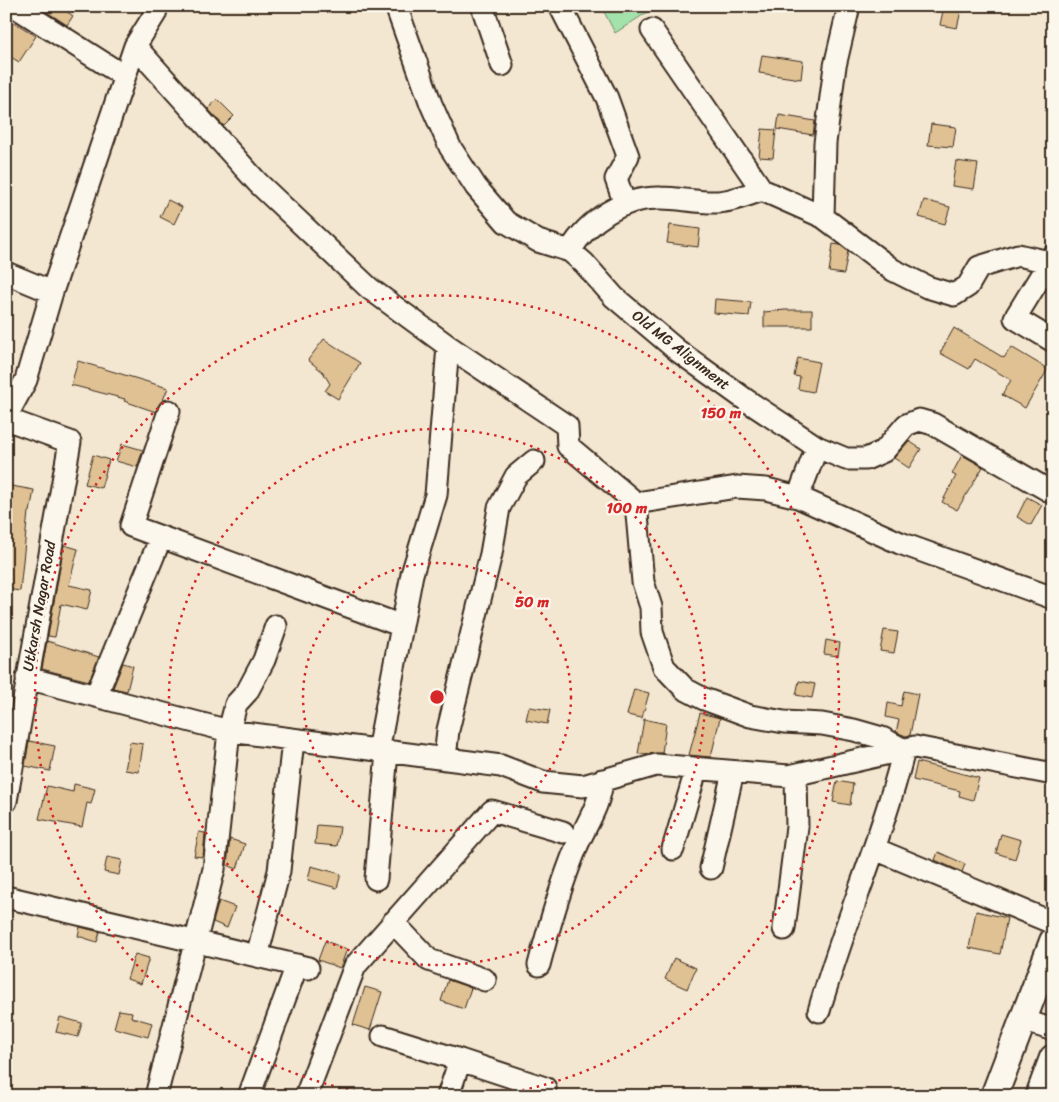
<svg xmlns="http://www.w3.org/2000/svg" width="1059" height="1102" viewBox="0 0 1059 1102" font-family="Sriracha,sans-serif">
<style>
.green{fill:#a3e2ab;stroke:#6f8664}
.building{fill:#dfc193;stroke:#3b2a1e}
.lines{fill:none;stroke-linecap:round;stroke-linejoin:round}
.minor-casing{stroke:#3b2a1e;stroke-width:25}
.major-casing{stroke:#3b2a1e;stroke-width:30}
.minor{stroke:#fbf7ec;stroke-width:21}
.major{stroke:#fbf7ec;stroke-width:26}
.ring{fill:none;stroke:#d62828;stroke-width:2.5;stroke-dasharray:2.5 5}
.labels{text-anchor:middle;stroke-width:4.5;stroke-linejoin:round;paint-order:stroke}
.street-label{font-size:15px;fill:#3b2a1e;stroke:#fbf7ec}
.centre{fill:#d62828;stroke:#fbf7ec;stroke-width:2.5}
.ring-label{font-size:15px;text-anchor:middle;font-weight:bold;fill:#d62828;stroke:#fbf7ec;stroke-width:4.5;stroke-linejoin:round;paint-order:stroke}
</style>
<rect width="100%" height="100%" fill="#f3e7d1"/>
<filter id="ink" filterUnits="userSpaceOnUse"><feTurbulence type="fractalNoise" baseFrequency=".02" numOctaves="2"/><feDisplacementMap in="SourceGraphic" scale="10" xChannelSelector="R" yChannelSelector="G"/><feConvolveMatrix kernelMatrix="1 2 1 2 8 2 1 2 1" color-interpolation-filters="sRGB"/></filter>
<g filter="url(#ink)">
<path class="green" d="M601,6h56l-42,27z"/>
<path class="building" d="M51,6h8l14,10 -6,9 -20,-13z
M944,6h18l-5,22 -17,-3z
M14,22l22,14 -17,26 -13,-8v-20z
M762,55l41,6 -2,18 -42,-6z
M217,99l17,17 -10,10 -16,-17z
M779,115l36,6 -2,14 -36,-6z
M931,124l25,3 -3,20 -25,-2z
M762,129l14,1 -3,28 -14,-1z
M956,161l22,3 -4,25 -22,-3z
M168,200l14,7 -8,17 -14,-7z
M924,200l26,7 -5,17 -26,-7z
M670,225l30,4 -2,18 -31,-4z
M833,244l7,1 8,6 -4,23 -15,-2z
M715,299l36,3 -2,14 -35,-3z
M785,310h27v17h-48v-15z
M954,328l50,30 7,-11 37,22 -23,39 -23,-13 9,-15 -36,-21 -6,10 -29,-16z
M324,339l36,24 -22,36 -13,-8 5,-7 -7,-12 -15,-12z
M798,358l21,4 -6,30 -15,-3 2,-12 -6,-1z
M78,361l90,27 -5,12 -7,12 -32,-11 1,-2 -54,-14z
M909,441l12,8 -12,19 -15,-10z
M122,444l21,6 -6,17 -21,-6z
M93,455l16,5 -8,28 -16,-4z
M962,455l21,12 -26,43 -15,-8 14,-26 -4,-2z
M6,485l28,5 -4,22h-2l-8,79 -14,-2z
M1027,497l15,8 -11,20 -14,-8z
M64,545l14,4 -9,36 23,5 -5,20 -26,-6 -6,33 -7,-1z
M884,630l14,2 -4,21 -14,-2z
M826,640l14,3 -2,13 -14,-2z
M47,641l52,16 -10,24 -47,-12z
M123,663l10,3 -6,25 -14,-3z
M799,681l16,3 -3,14 -16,-3z
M634,689l15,4 -7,25 -15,-3z
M904,691l14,3 -8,41 -4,1 -10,-4 3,-12 -13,-3 2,-14 13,3z
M529,707l21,3 -3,14 -21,-4z
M700,713l20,5 -9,39 -22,-2z
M644,719l22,5 -4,29 -24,1z
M29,741l26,5 -5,25 -25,-5z
M130,742l13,2 -4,28 -14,-2z
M917,762l62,16 -6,22 -14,-4 1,-5 -47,-11z
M837,781l16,3 -3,21 -17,-3z
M74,784l21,5 -4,15 -4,-1 -5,24 -43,-8 8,-33 26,6z
M317,825l23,2 -3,19 -22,-2z
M199,832l6,1 -2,24 -9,-1z
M1001,834l20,6 -6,19 -19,-6z
M230,839l15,5 -8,25 -10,-4z
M938,852l27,12 -3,8 -27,-12z
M107,857l15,3 -3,15 -15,-3z
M311,866l30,8 -4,14 -29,-8z
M219,901l16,6 -8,21 -14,-6z
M976,911l31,7 -7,36 -31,-6z
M80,927l20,5 -3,10 -19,-6z
M325,941l22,8 -7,19 -22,-8z
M135,954l14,4 -8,26 -14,-5z
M674,958l22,10 -9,21 -22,-10z
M448,980l23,8 -7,21 -23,-8z
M365,987l17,5 -12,38 -17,-5z
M119,1010l13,2 -1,5 21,6 -4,14 -34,-9z
M60,1017l22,6 -4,14 -22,-5z"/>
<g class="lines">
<defs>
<path id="minor" d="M14,6l110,70
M157,6l-2,8 -20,32 123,137 111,105 79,58 119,80 1,20 68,57 7,79 8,25 1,25 12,35 21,22 19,10 46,17 34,6 38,2 32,6 28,8 22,12c-22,89 -60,173 -85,261
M396,6l35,98 19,43 26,40 30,35 32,19 32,10 14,12 30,34 64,54 68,49 71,47 29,12h20l18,-8 22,-26 13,-5 14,4 120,69
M482,6l20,59
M560,6l47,92 21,58 -12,23 9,25
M652,30l110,160 61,27 70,53 34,17 27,8 14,-9 11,-19 39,-12 31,7
M823,217l2,-74 10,-77 14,-60
M570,251c18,-31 53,-54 91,-53 19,0 38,5 57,4 15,-1 30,-7 44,-12
M1053,256l-38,62 38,23
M6,273l46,19
M6,417l20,-37 26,-88 83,-246
M6,419l64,23 -64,359
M798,497l19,-50
M636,503l101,-16 29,2 32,8 102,46 153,55
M161,537l241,89
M27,678l202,53 272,35 42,16 40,4 73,-21 133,11 126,-29 138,27
M96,696l65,-159 -30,-11 38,-115
M378,751l34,-177 24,-79 12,-149
M445,759l3,-29 43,-176 8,-46 17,-32 18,-15
M673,849l20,-68v-13
M875,849l178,74
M711,868l22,-96
M376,879l11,-127
M6,897l302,71
M393,922l36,38 56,20
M784,929l13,-102 -1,-52
M257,956l22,-85 14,-131
M539,965c10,-39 22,-80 37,-117 10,-24 24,-42 26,-68
M1023,1020l30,10
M383,1036l77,24 -12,36
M460,1060l85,28 -3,8
M156,1096l58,-227 15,-138 7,-27 11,-12 17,-32 12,-34
M249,1096l48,-131
M306,1096l49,-130 137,-155 71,21"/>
<path id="major" d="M994,1096l59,-155
M1039,1096l14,-38"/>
</defs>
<use href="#minor" class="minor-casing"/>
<use href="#major" class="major-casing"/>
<use href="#minor" class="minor"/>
<use href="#major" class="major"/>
</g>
</g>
<g class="ring">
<circle cx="437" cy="697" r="134"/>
<circle cx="437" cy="697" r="268"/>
<path d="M385 1096A402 402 0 1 1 489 1096"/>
</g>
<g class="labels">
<g class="street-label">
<text transform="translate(681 350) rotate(38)" y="5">Old MG Alignment</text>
<text transform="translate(39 606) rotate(-80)" y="5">Utkarsh Nagar Road</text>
</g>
</g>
<circle cx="437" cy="697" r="8" class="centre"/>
<g class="ring-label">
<text x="721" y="418">150 m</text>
<text x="627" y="513">100 m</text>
<text x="532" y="607">50 m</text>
</g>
<rect width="1059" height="1102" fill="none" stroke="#fbf7ec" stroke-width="25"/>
<rect x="12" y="12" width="1034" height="1077" fill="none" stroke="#3b2a1e" stroke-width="2" filter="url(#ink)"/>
</svg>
